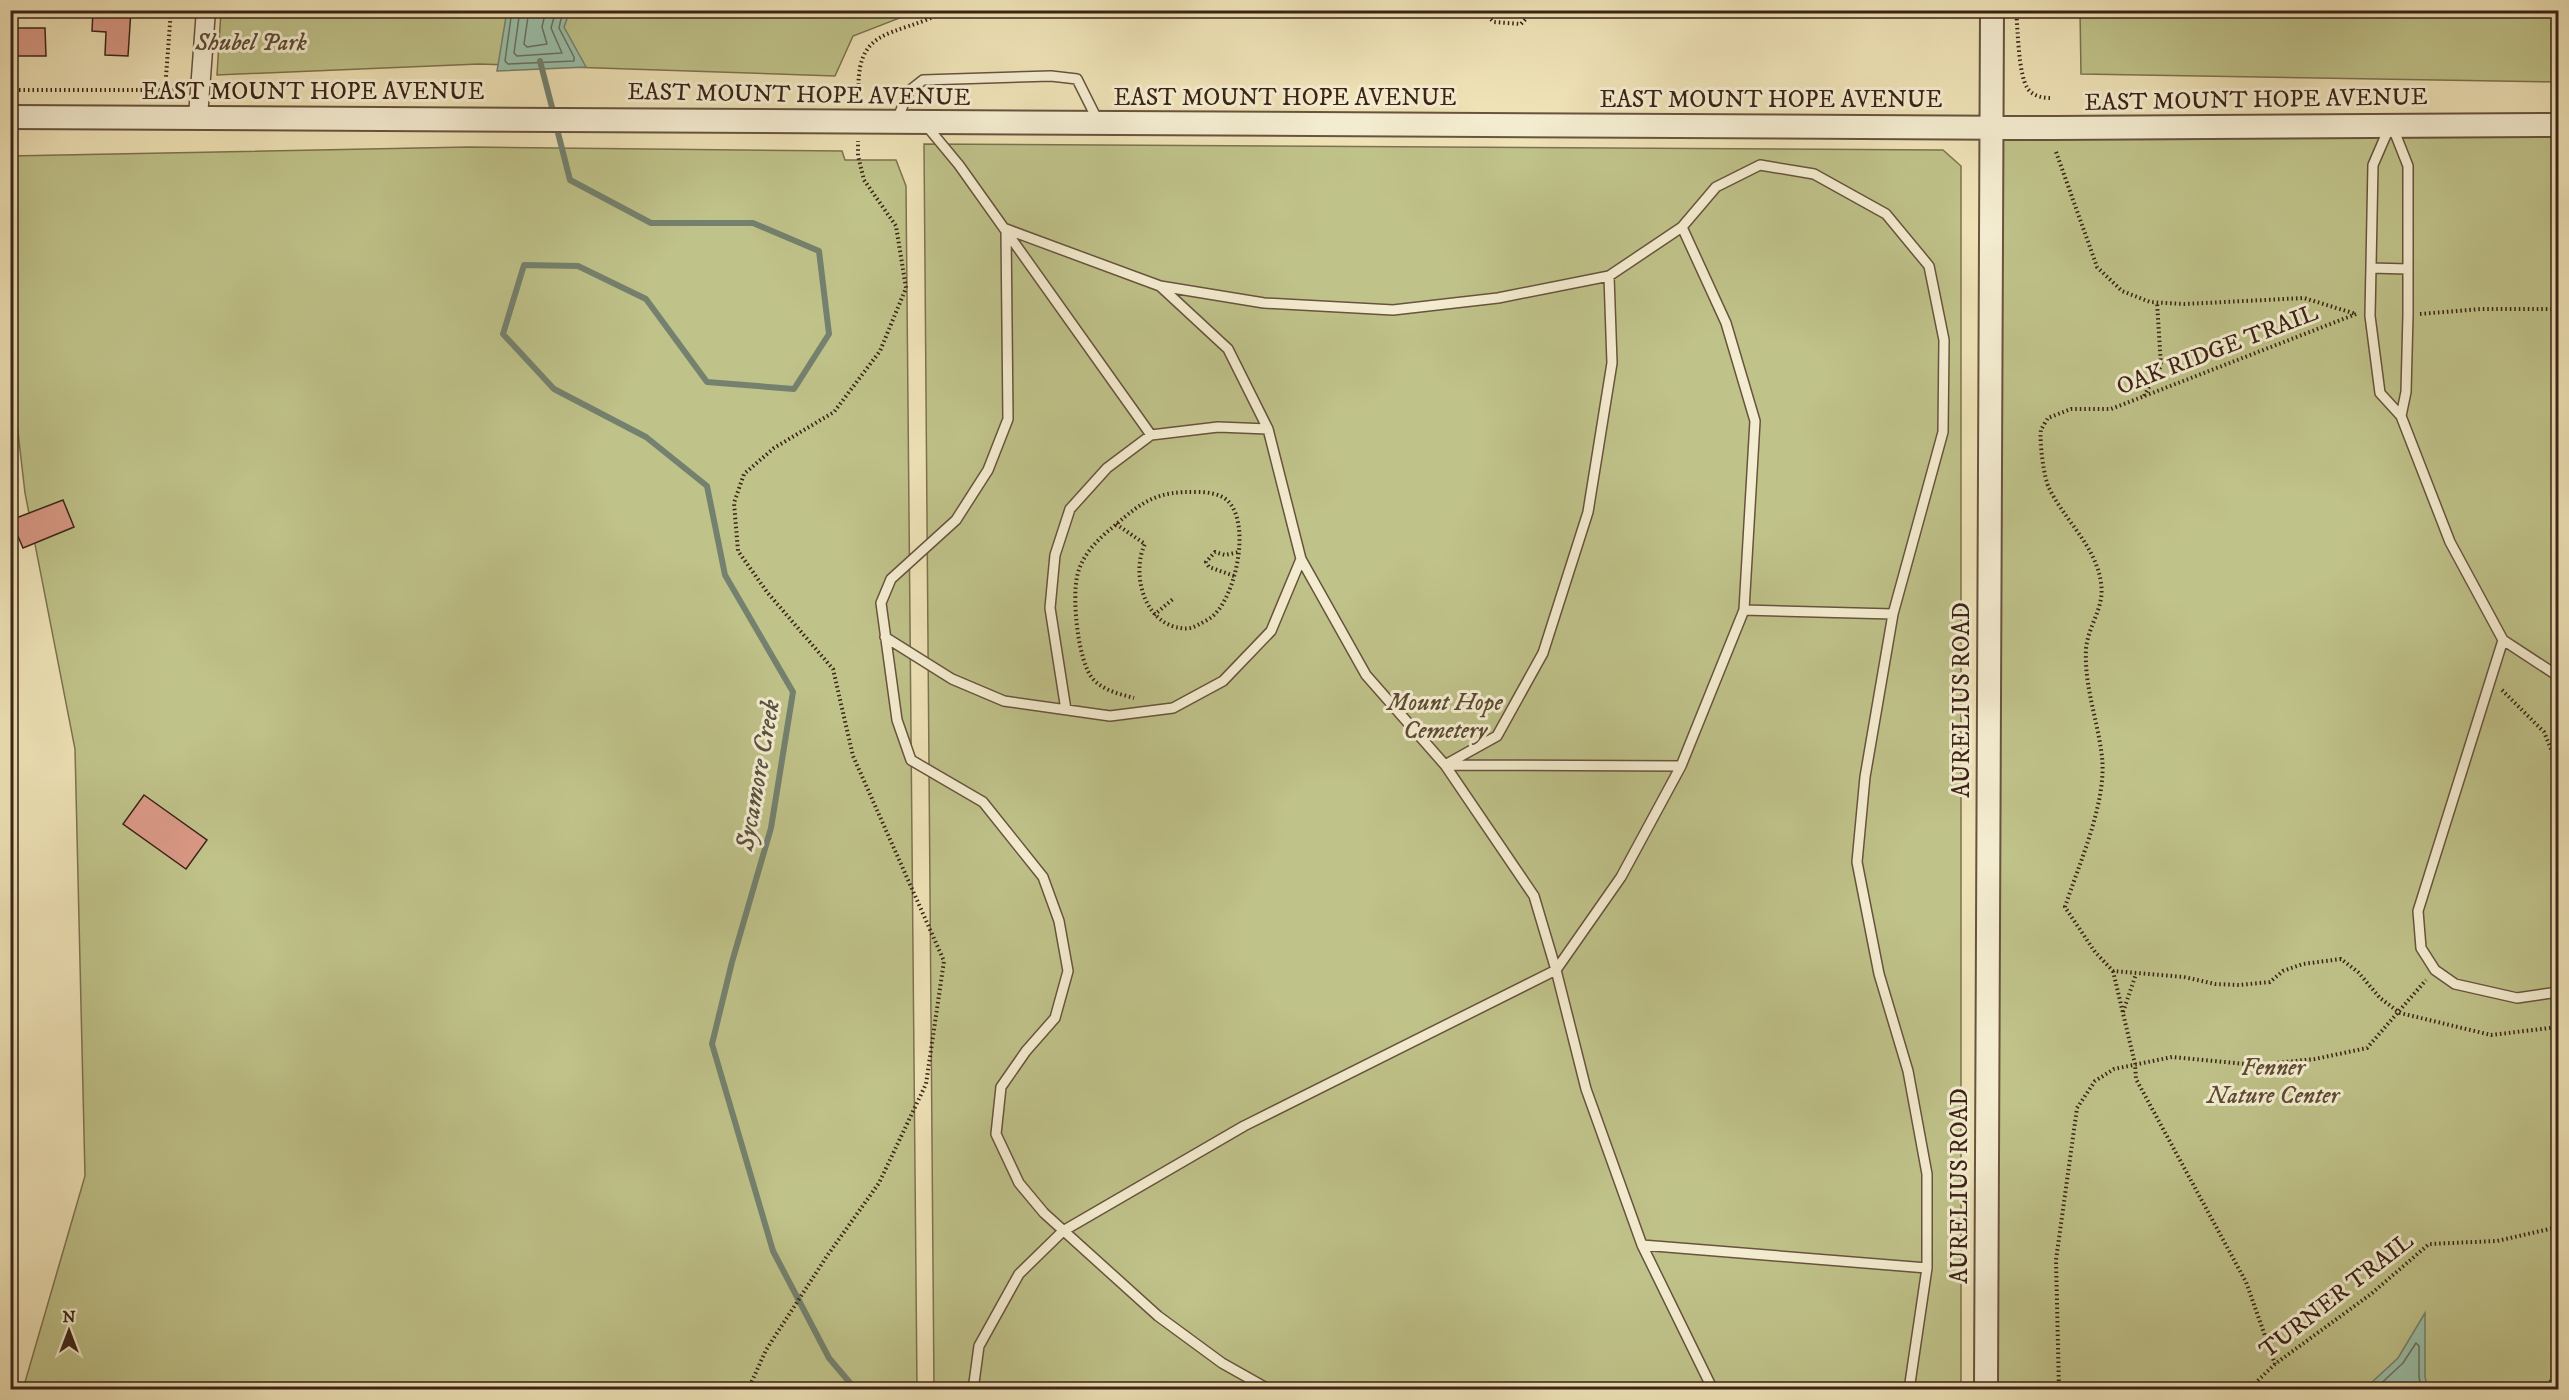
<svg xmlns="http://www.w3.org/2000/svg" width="2569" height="1400" viewBox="0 0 2569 1400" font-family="'IM FELL DW Pica',serif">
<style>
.green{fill:#bfc289;stroke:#7d7250;stroke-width:1.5}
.water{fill:#9abfa9;stroke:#74816e;stroke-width:1.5}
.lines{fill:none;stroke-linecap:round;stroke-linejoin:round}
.shore{stroke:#6a7160;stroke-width:1.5}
.stream{stroke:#74816e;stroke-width:6}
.building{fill:#da9986;stroke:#3b2316;stroke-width:1.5}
.service-casing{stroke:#68533e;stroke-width:12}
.minor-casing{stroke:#68533e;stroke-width:21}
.tertiary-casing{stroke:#68533e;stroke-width:26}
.path{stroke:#3b2316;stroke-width:4;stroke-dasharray:1.5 3;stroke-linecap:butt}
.service{stroke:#f4ecd0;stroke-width:9}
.minor{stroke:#f4ecd0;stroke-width:18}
.tertiary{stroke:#f4ecd0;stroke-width:22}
.labels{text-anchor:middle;stroke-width:6;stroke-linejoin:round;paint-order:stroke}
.park-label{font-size:24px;font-style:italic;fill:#5c4b33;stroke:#f4ecd0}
.street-label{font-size:24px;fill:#3b2316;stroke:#f4ecd0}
.water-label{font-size:26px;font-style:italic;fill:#585242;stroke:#f4ecd0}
</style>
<rect width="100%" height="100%" fill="#eee2b6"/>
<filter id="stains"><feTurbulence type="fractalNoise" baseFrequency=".00333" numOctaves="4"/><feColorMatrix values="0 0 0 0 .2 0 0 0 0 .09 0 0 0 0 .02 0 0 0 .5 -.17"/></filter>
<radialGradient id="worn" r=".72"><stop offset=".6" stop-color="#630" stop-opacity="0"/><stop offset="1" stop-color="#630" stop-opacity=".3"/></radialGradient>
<path class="green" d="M221,11h691l-2,3 -57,22 -18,40 -356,-12 -262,11z
M2080,11h478v71l-477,-8z
M1990,128l568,1v1260l-572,1z
M924,144l1019,6 18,16v1223h-1027z
M469,147l373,4 3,9h51l10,26 11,1203h-894l62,-213 -10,-427 -50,-256 -14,-121 -1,-216z"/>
<path class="water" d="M507,11h63l-6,16 22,40 -89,4z
M2425,1313v64l3,12h-60l1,-4 29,-27z"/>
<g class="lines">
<path class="shore" d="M512,10l-7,51 3,3 66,-3v-4l-15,-29 4,-18
M520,10l-6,43 3,3 45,-3 -11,-25 5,-18
M529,10l-5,34 3,3 20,-3 -5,-17 4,-17
M2374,1390l29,-27 13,-20 3,3v31l3,13"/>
<path class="stream" d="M540,61l14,54
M556,125l14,55 81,43h102l66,28 10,83 -35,55 -87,-7 -61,-83 -68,-33 -54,-1 -21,69 51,55 92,48 61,49 18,89 68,117 -22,136 -39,134 -20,82 61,207 56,107 27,32"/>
</g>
<path class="building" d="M93,10h38l-3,46 -23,-1 1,-23 -14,-1z
M10,28h35l1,28h-36z
M63,500l11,27 -51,21 -12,-28z
M144,795l63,45 -21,29 -63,-45z"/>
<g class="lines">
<defs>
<path id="service" d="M896,122l13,-31 14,-11 128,-4 26,3 21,42
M925,124l34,41 192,270
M2389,128l-16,37 -3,151 10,77 21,23 49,126 53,98 55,36
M2393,128l15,38v149l-2,77 -5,24
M1006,229l154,57 104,17 129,7 105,-12 111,-22 73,-49 34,-40 44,-22 54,9 72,40 43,52 15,74 -1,92 -50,182 -28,163 -8,85 22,112 29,97 19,103v94l-18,122
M1006,229l2,190 -20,51 -32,50 -65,59 -10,24 16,117 14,40 72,42 60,75 16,44 9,50 -13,47 -29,33 -25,36 -5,47 23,49 25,30 114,103 64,47 48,27
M2371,268l37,1
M1609,276l3,87 -24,149 -45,141 -46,83 -52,29 236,1
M1160,286l68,63 40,80 33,130 65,116 79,90 89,131 22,74 30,119 56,156 71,145
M1744,610l149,4
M885,637l67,42 52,22 106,15 63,-8 50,-27 48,-50 30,-72
M2503,640l-85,271 3,37 14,22 20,14 62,14 41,-6
M1066,710l-16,-102 5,-53 15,-46 37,-41 44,-33 67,-8 50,2
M1642,1245l285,23
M973,1390l6,-44 40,-72 44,-43 181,-105 312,-156 65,-93 60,-111 63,-156 11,-189 -29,-98 -44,-96"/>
<path id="minor" d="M198,117l8,-107"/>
<path id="tertiary" d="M10,117l2044,11 504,-3
M1986,1390l6,-1380"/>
</defs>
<use href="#service" class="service-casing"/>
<use href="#minor" class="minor-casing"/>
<use href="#tertiary" class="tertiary-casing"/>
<path class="path" d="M1481,10l13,12 27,2 13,-14
M2016,10c2,19 2,65 12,79 6,8 16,9 25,9
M10,90h174
M165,90l6,-80
M859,103c-6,-80 32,-63 89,-93
M2056,152l41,115 25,24 28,11 35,2 119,-6 52,16
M2356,314l-245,95h-40l-23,9c-2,3 -5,8 -7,12 -2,10 3,49 8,58 16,33 47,58 52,95 4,25 -13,42 -15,66 -2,37 12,72 16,108 5,45 -23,107 -37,150l30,45 18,19 71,6 31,7 24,1 31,-3 13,-11 20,-7 38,-5 17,13 22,26 20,15 91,22 67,-8
M2420,314l60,-5h78
M2144,396l17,-30 -4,-64
M1116,524l29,20c-13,27 -3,71 27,82 10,3 17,4 26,-1 5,-3 12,-6 16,-10 22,-21 37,-90 14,-114 -7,-7 -20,-9 -30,-9 -41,-1 -54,8 -85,35 -16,13 -32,29 -36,50 -5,23 1,85 16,102 11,12 27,15 41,19
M1234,576l-25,-9 -3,-5 9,-10 10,3 14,-3
M1154,615l19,-16
M2502,690l42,42 10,24 4,4
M2113,971l22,93 1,15 110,203 29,82
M2123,1012l13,-38
M748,1390l18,-40 61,-94 52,-73 47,-99 18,-123 -91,-205 -20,-87 -66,-77 -29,-41 -4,-48 10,-29 30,-26 60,-36 46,-61 26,-63 -10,-62 -32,-46 -6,-24v-15
M2059,1390l-3,-130 21,-152 18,-27 19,-12 58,-12 84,8 59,-6 52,-11 59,-68
M2248,1390l27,-26 96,-70 58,-50 68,-3 61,-14
M2548,1390l10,-30"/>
<use href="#service" class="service"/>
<use href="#minor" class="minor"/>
<use href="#tertiary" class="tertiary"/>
</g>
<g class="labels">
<g class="park-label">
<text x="251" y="50">Shubel Park</text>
<text x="1445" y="710">Mount Hope<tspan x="1445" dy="28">Cemetery</tspan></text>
<text x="2273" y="1075">Fenner<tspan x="2273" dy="28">Nature Center</tspan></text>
</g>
<g class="street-label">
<text x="313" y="99">EAST MOUNT HOPE AVENUE</text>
<text transform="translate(799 94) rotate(1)" y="8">EAST MOUNT HOPE AVENUE</text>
<text x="1285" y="105">EAST MOUNT HOPE AVENUE</text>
<text x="1771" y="107">EAST MOUNT HOPE AVENUE</text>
<text transform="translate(2256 99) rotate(-1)" y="8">EAST MOUNT HOPE AVENUE</text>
<text transform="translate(2217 349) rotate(-21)" y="8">OAK RIDGE TRAIL</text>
<text transform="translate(1961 700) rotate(-90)" y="8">AURELIUS ROAD</text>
<text transform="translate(1959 1186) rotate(-90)" y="8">AURELIUS ROAD</text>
<text transform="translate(2336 1295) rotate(-38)" y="8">TURNER TRAIL</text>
</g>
<g class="water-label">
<text transform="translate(757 775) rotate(-80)" y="9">Sycamore Creek</text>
</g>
</g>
<rect width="2569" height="1400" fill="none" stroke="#eee2b6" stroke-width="36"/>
<rect x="12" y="12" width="2545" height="1376" fill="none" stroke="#3b2316" stroke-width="3"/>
<rect x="18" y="18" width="2533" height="1364" fill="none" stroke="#3b2316" stroke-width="1.5"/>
<g transform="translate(69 1331)" stroke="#f4ecd0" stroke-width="4.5" paint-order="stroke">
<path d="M0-4.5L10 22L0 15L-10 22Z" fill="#3b2316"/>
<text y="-9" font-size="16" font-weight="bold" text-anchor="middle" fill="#3b2316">N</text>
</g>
<rect width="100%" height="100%" filter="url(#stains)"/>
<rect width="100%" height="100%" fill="url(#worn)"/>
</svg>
